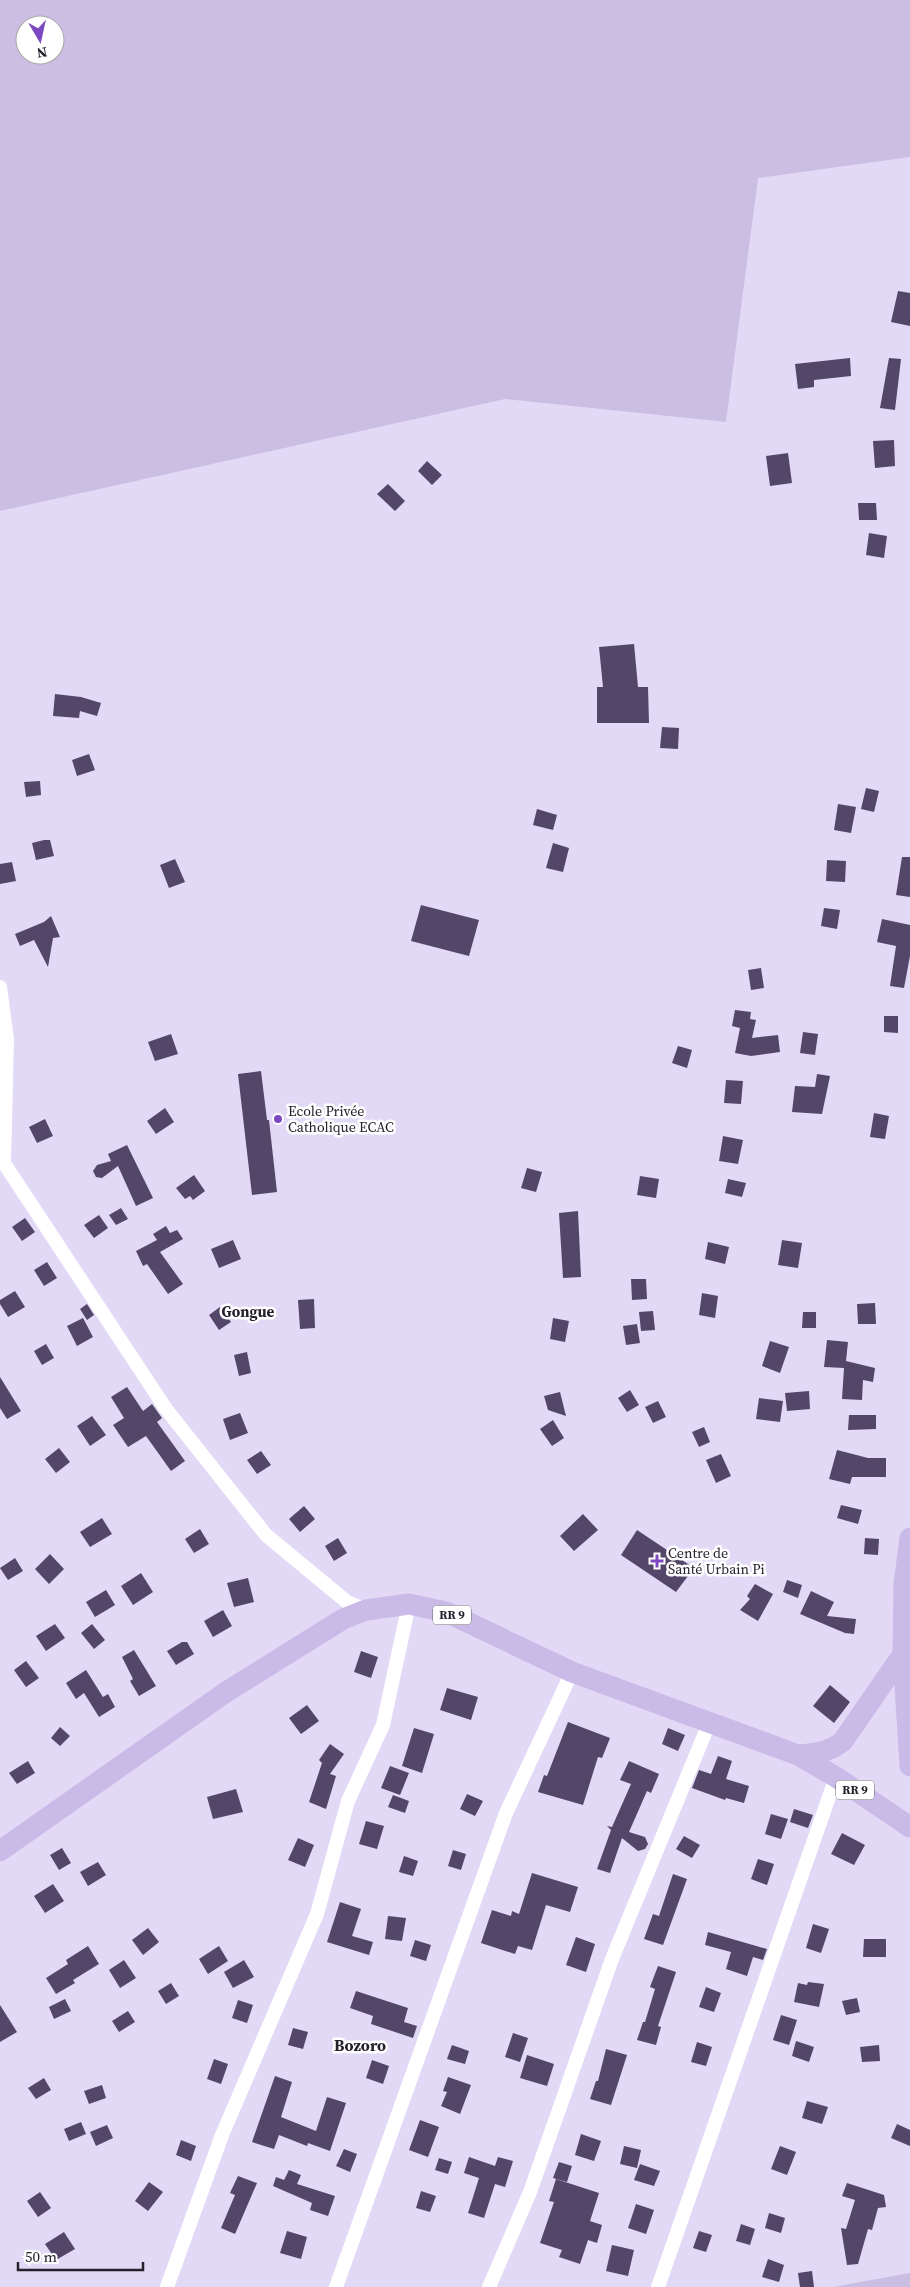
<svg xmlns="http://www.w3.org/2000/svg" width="910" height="2287" viewBox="0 0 910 2287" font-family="'Source Serif 4',serif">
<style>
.green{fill:#cabee3;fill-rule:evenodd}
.building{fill:#524669}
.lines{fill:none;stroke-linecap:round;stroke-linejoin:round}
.street{stroke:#fff;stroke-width:14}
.primary{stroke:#cabae7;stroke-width:21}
.poi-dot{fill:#7c49c1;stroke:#fff;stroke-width:2}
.labels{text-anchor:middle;stroke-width:5;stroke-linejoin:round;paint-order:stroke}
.shield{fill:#fff;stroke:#66646b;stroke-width:1}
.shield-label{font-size:12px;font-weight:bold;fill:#25212c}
.poi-label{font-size:14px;fill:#25212c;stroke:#fff;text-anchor:start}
.neighbourhood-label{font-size:15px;font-weight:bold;fill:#25212c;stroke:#fff}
.quarter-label{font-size:16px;font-weight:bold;fill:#25212c;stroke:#fff}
</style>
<rect width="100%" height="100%" fill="#e2d9f6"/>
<path class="green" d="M0,0h910v157l-152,21 -32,244 -221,-23 -505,112zM25,25h30v30h-30z
M910,2273v14h-77z"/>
<path class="building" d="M898,291l12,2v33l-19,-4z
M850,358l1,18 -37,4v7l-16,2 -3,-25z
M889,358l12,1 -6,51 -15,-2z
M894,440l1,26 -20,2 -2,-27z
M788,453l4,30 -22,3 -4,-30z
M427,461l15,14 -10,10 -14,-14z
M388,484l17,17 -10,10 -18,-17z
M858,503h18l1,17h-18z
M869,533l18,3 -3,22 -18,-3z
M634,644l4,43h10l1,36h-52v-36h6l-4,-40z
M55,694l26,3 20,6 -4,13 -17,-5 -1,7 -26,-2z
M662,727l17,1 -1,21 -18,-1z
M89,754l6,16 -18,6 -5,-16z
M40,781l1,14 -15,2 -2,-15z
M866,788l13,3 -5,21 -13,-3z
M838,804l18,3 -5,26 -17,-3z
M537,809l20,6 -4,15 -20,-5z
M44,840h6l4,16 -18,4 -4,-17z
M553,843l16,5 -6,24 -17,-4z
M902,857h8v40l-14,-2z
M175,859l10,23 -16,6 -9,-23z
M827,860l19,1 -1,21 -19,-1z
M12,862l4,19 -16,3v-20z
M421,905l58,15 -10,36 -58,-15z
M824,908l16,2 -3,19 -16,-3z
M51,916l9,21 -7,1 -5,29 -14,-27 -14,6 -5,-12 29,-12z
M882,919l28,6v31l-6,32 -14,-2 6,-40 -19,-4z
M761,968l3,20 -13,2 -3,-20z
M735,1010l16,2 -1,7 6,1 -4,18 26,-3 2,17 -29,4 -16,-3 5,-25 -8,-2z
M884,1016h14v17l-14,-1z
M803,1032l15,2 -3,21 -15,-2z
M171,1034l7,20 -23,7 -7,-19z
M678,1046l14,4 -5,18 -15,-5z
M261,1071l6,49h2l8,72 -25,3 -14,-121z
M817,1074l13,2 -8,38 -30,-2 3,-26 20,1z
M726,1080l17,1 -2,23 -17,-1z
M165,1108l9,14 -18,12 -9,-13z
M874,1113l15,3 -4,23 -15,-2z
M45,1119l8,17 -16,7 -8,-16z
M723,1136l20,4 -5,24 -19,-3z
M127,1145l26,53 -17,8 -18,-40 -16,12 -6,-1 -3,-6 4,-6 14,-4 -3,-7z
M527,1168l15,4 -6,20 -15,-4z
M194,1175l11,16 -12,9 -3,-4 -5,3 -9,-11z
M640,1176l19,3 -3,19 -19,-3z
M728,1179l18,4 -4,14 -17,-4z
M121,1208l7,11 -12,6 -7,-10z
M578,1211l3,66 -18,1 -4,-65z
M99,1215l9,13 -14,10 -10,-13z
M25,1218l10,14 -13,9 -10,-14z
M166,1226l4,7 7,-3 6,9 -23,13 23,32 -15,10 -21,-30 -4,2 -7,-15 21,-11 -4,-6z
M233,1240l8,19 -22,9 -8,-19z
M782,1240l20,3 -4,25 -20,-3z
M708,1242l21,5 -4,17 -20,-5z
M47,1262l10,16 -13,8 -10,-16z
M631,1279h15l1,20 -15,1z
M15,1291l10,16 -17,10 -8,-13v-4z
M702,1293l16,3 -3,22 -16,-3z
M314,1299l1,29 -15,1 -2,-29z
M875,1303l1,21h-18l-1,-20z
M87,1304l7,11 -7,5 -7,-11z
M220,1307l11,15 -12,8 -10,-15z
M653,1311l2,19 -14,1 -2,-19z
M803,1312h13v16h-14z
M83,1318l10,19 -16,9 -10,-20z
M553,1318l16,3 -4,21 -15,-3z
M637,1324l3,19 -14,2 -3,-19z
M827,1340l21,2 -2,19 29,7 -2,14 -10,-2 -1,20 -20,-1 2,-31 -20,-1z
M770,1341l19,6 -9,26 -18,-7z
M46,1344l8,14 -12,7 -8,-14z
M247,1352l4,21 -12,3 -5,-21z
M0,1377l21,34 -14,8 -7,-11z
M127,1387l16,24 9,-7 10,14 -5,4 28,39 -14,10 -25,-35 -18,11 -15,-22 11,-7 -13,-21z
M630,1390l9,15 -12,7 -9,-14z
M809,1391l1,18 -23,2 -2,-18z
M560,1392l6,24 -18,-6 -4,-14z
M759,1398l24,3 -3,21 -24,-3z
M658,1401l8,16 -13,6 -8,-16z
M240,1413l8,20 -18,7 -7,-21z
M849,1415h27v14l-28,1z
M92,1416l14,19 -16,11 -13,-20z
M553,1420l11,18 -12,8 -12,-17z
M704,1427l6,15 -11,5 -7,-15z
M59,1448l11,14 -14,11 -11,-14z
M837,1450l31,8h18v19h-34l-2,7 -21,-5z
M261,1451l10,14 -14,9 -10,-14z
M721,1454l10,22 -15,7 -10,-23z
M841,1505l21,5 -4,14 -21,-6z
M304,1506l11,13 -15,13 -11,-13z
M583,1514l15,16 -24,21 -14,-15z
M102,1518l10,16 -22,13 -10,-15z
M200,1529l9,15 -15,9 -9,-14z
M637,1530l57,38 -18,24 -55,-37z
M338,1538l9,15 -13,8 -9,-15z
M865,1538l14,1 -1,16 -14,-1z
M50,1554l14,15 -15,15 -14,-15z
M15,1558l8,13 -15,9 -8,-12z
M141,1573l12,19 -20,13 -12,-19z
M248,1578l6,24 -20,5 -7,-24z
M787,1580l15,5 -4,13 -15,-6z
M755,1584l18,10 -15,27 -18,-11 10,-11 -3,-3z
M106,1590l9,15 -20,12 -9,-15z
M811,1591l23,11 -7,14 29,3 -2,15 -9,-1 -45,-19z
M223,1610l9,16 -19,11 -9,-16z
M55,1624l10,14 -19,13 -10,-15z
M92,1624l13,16 -11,9 -13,-16z
M182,1642h5l7,12 -18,11 -9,-14z
M134,1650l22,36 -17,10 -9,-15 3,-2 -11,-22z
M361,1651l17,6 -7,21 -17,-6z
M26,1661l13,17 -13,9 -12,-17z
M86,1670l17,27 5,-3 7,13 -16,10 -15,-24 -8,6 -10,-16z
M830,1685l20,17 -16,21 -21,-17z
M447,1688l31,9 -7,23 -31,-10z
M307,1705l12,16 -18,13 -12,-16z
M568,1722l42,16 -8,20 -4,-1 -15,48 -45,-13 6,-17 3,1z
M60,1727l10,9 -10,10 -9,-8z
M414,1728l20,6 -12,39 -20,-7z
M668,1728l17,7 -7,16 -16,-7z
M330,1744l14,10 -14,20 6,2 -10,33 -17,-7 13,-39 -3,-3z
M718,1756l14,5 -6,18 23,7 -5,17 -18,-5 -1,2 -33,-12 7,-18 12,4z
M28,1761l7,12 -18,11 -8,-11z
M629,1761l30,13 -8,19 -4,-2 -18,41 16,5 3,7 -3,5 -7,2 -16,-13 -12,35 -13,-4 14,-39 -4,-4 5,1 19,-43 -11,-4z
M390,1766l19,7 -9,22 -19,-7z
M236,1789l7,23 -30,7 -6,-22z
M467,1794l16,7 -8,15 -15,-7z
M393,1795l16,6 -4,12 -17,-6z
M794,1809l19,6 -5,13 -18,-6z
M771,1814l17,5 -7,20 -16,-5z
M366,1821l18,5 -7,23 -18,-5z
M842,1833l23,12 -11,20 -23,-11z
M684,1836l16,9 -8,13 -16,-9z
M298,1838l16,7 -9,22 -17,-7z
M62,1848l9,15 -12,7 -9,-15z
M453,1850l13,4 -5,16 -13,-4z
M404,1856l14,5 -5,15 -14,-4z
M758,1859l16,5 -7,21 -16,-6z
M98,1862l8,13 -18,11 -8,-14z
M532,1873l46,14 -8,25 -24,-7 -14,45 -14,-4 -3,8 -34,-11 11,-33 19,6 1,-5 7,3z
M673,1874l14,5 -24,66 -19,-6 9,-25 6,2z
M53,1884l11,17 -19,12 -11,-17z
M340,1902l21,7 -9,27 21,6 -4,13 -42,-13z
M388,1916l18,2 -4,23 -17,-2z
M813,1924l16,5 -8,24 -15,-5z
M148,1928l11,14 -16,13 -11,-15z
M708,1932l59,17 -4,11 -10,-3 -6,19 -21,-7 5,-17 -26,-7z
M576,1937l19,7 -9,28 -20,-7z
M864,1939h22v18h-23z
M415,1940l16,5 -5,16 -16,-5z
M88,1946l11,18 -26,16 2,3 -19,11 -10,-16 22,-14 -2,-4z
M219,1946l9,15 -20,13 -9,-15z
M124,1960l12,18 -16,10 -11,-18z
M244,1960l10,17 -21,11 -9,-16z
M658,1966l18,6 -18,54 3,1 -5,18 -19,-5 6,-18h2l10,-33 -5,-2z
M808,1982l16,2 -5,23 -25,-5 4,-19 9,2z
M171,1983l8,13 -13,8 -8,-13z
M706,1987l15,6 -7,19 -15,-5z
M356,1991l52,17 -4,14 13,4 -4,12 -42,-14 2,-8 -23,-8z
M857,1998l3,14 -14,3 -4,-14z
M65,1999l6,12 -17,8 -5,-12z
M238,2000l15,5 -6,18 -15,-5z
M0,2005l17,27 -17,10z
M128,2011l7,11 -16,10 -7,-11z
M781,2015l16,5 -8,25 -16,-5z
M293,2028l15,4 -5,17 -15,-4z
M513,2033l15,5 -8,24 -15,-5z
M796,2041l18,6 -5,15 -17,-6z
M697,2042l15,5 -6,19 -15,-4z
M452,2045l17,6 -4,13 -18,-5z
M879,2045l1,16 -18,1 -2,-15z
M606,2049l21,6 -16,50 -21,-6 6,-18h2z
M527,2055l27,9 -7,22 -27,-8z
M214,2059l14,5 -7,20 -14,-5z
M372,2060l17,6 -6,18 -17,-6z
M275,2076l17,6 -11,35 35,14 11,-34 19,6 -16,48 -22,-8 -1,3 -28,-11 -5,14 -22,-7z
M448,2077l23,8 -11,29 -19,-8 6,-14 -4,-1z
M44,2078l7,12 -15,9 -8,-11z
M102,2085l4,13 -17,6 -5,-13z
M807,2101l21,6 -6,17 -20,-6z
M420,2120l19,7 -11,30 -19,-7z
M81,2122l5,12 -17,7 -5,-12z
M897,2124l13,6v16l-19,-8z
M107,2125l6,13 -17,8 -6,-14z
M581,2134l20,7 -7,20 -19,-6z
M181,2140l15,6 -5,15 -15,-6z
M624,2146l17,4 -4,18 -17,-4z
M780,2146l16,6 -9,23 -16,-6z
M344,2149l13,5 -7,18 -14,-6z
M469,2157l26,9 3,-9 15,4 -8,26 -10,-3 -11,34 -16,-5 11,-35 -15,-5z
M439,2158l13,4 -4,12 -13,-4z
M559,2162l13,4 -5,16 -14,-4z
M640,2164l20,7 -6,15 -20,-6z
M289,2170l12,5 -4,9 38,12 -7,20 -18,-6 2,-7 -39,-17 3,-9 8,3z
M238,2176l19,7 -22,51 -14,-6 14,-33 -5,-2z
M556,2179l43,14 -9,28 12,4 -5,18 -9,-3 -8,24 -21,-7 3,-7 -22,-7 14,-41 -5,-1z
M149,2182l14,10 -15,19 -13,-10z
M847,2183l37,12 2,12 -8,1 -6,22 -4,-1 -10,35 -11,1 -6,-37 5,1 9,-29 -13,-4z
M421,2191l15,5 -6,16 -14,-4z
M40,2192l11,16 -13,9 -11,-16z
M636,2204l18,6 -8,24 -18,-6z
M769,2213l16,5 -4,15 -16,-5z
M741,2224l14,5 -5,16 -14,-4z
M287,2231l20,6 -6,22 -21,-6z
M699,2231l13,4 -6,17 -13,-4z
M64,2232l11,17 -19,11 -11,-16z
M612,2245l22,5 -6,26 -22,-5z
M768,2259l16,6 -5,17 -17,-5z
M812,2271l2,16h-14l-2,-14z"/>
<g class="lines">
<path class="street" d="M0,987l7,52 -3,123
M0,1157l166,252 100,126 81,67 19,8
M167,2287l55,-152 95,-221 31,-113 35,-76 26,-121
M336,2287l170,-474 66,-141
M489,2287l41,-95 82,-233 98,-238
M658,2287l178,-510"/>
<path class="primary" d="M910,1538l-6,46 -1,70 7,112
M798,1755l38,22 74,50
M0,1851l226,-159 117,-73 23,-9 43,-6 37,8 126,60 226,83c17,-1 32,-3 45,-14l60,-87"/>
</g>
<g class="poi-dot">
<circle cx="278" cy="1119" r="5"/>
<path d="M654.5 1553.5h5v5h5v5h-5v5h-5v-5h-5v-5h5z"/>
</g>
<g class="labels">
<g class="shield">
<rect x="433" y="1605.5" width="38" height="19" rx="4"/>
<rect x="836" y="1780.5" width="38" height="19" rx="4"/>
</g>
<g class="shield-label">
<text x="452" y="1619">RR 9</text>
<text x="855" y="1794">RR 9</text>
</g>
<g class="poi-label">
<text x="288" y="1116">Ecole Privée<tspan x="288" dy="16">Catholique ECAC</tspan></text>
<text x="668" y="1558">Centre de<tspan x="668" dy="16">Santé Urbain Pi</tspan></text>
</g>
<g class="neighbourhood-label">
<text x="248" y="1317">Gongue</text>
</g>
<g class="quarter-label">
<text x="360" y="2051">Bozoro</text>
</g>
</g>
<g transform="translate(40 40) rotate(171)"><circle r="24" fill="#ffffff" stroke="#a8a6ab"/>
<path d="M0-4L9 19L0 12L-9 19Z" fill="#7c49c1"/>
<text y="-8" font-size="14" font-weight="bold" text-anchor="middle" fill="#25212c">N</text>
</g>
<path d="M18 2262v8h125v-8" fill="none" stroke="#25212c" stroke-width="2.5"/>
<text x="25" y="2262" font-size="15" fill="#25212c" stroke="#ffffff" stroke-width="4" paint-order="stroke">50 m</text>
</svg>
